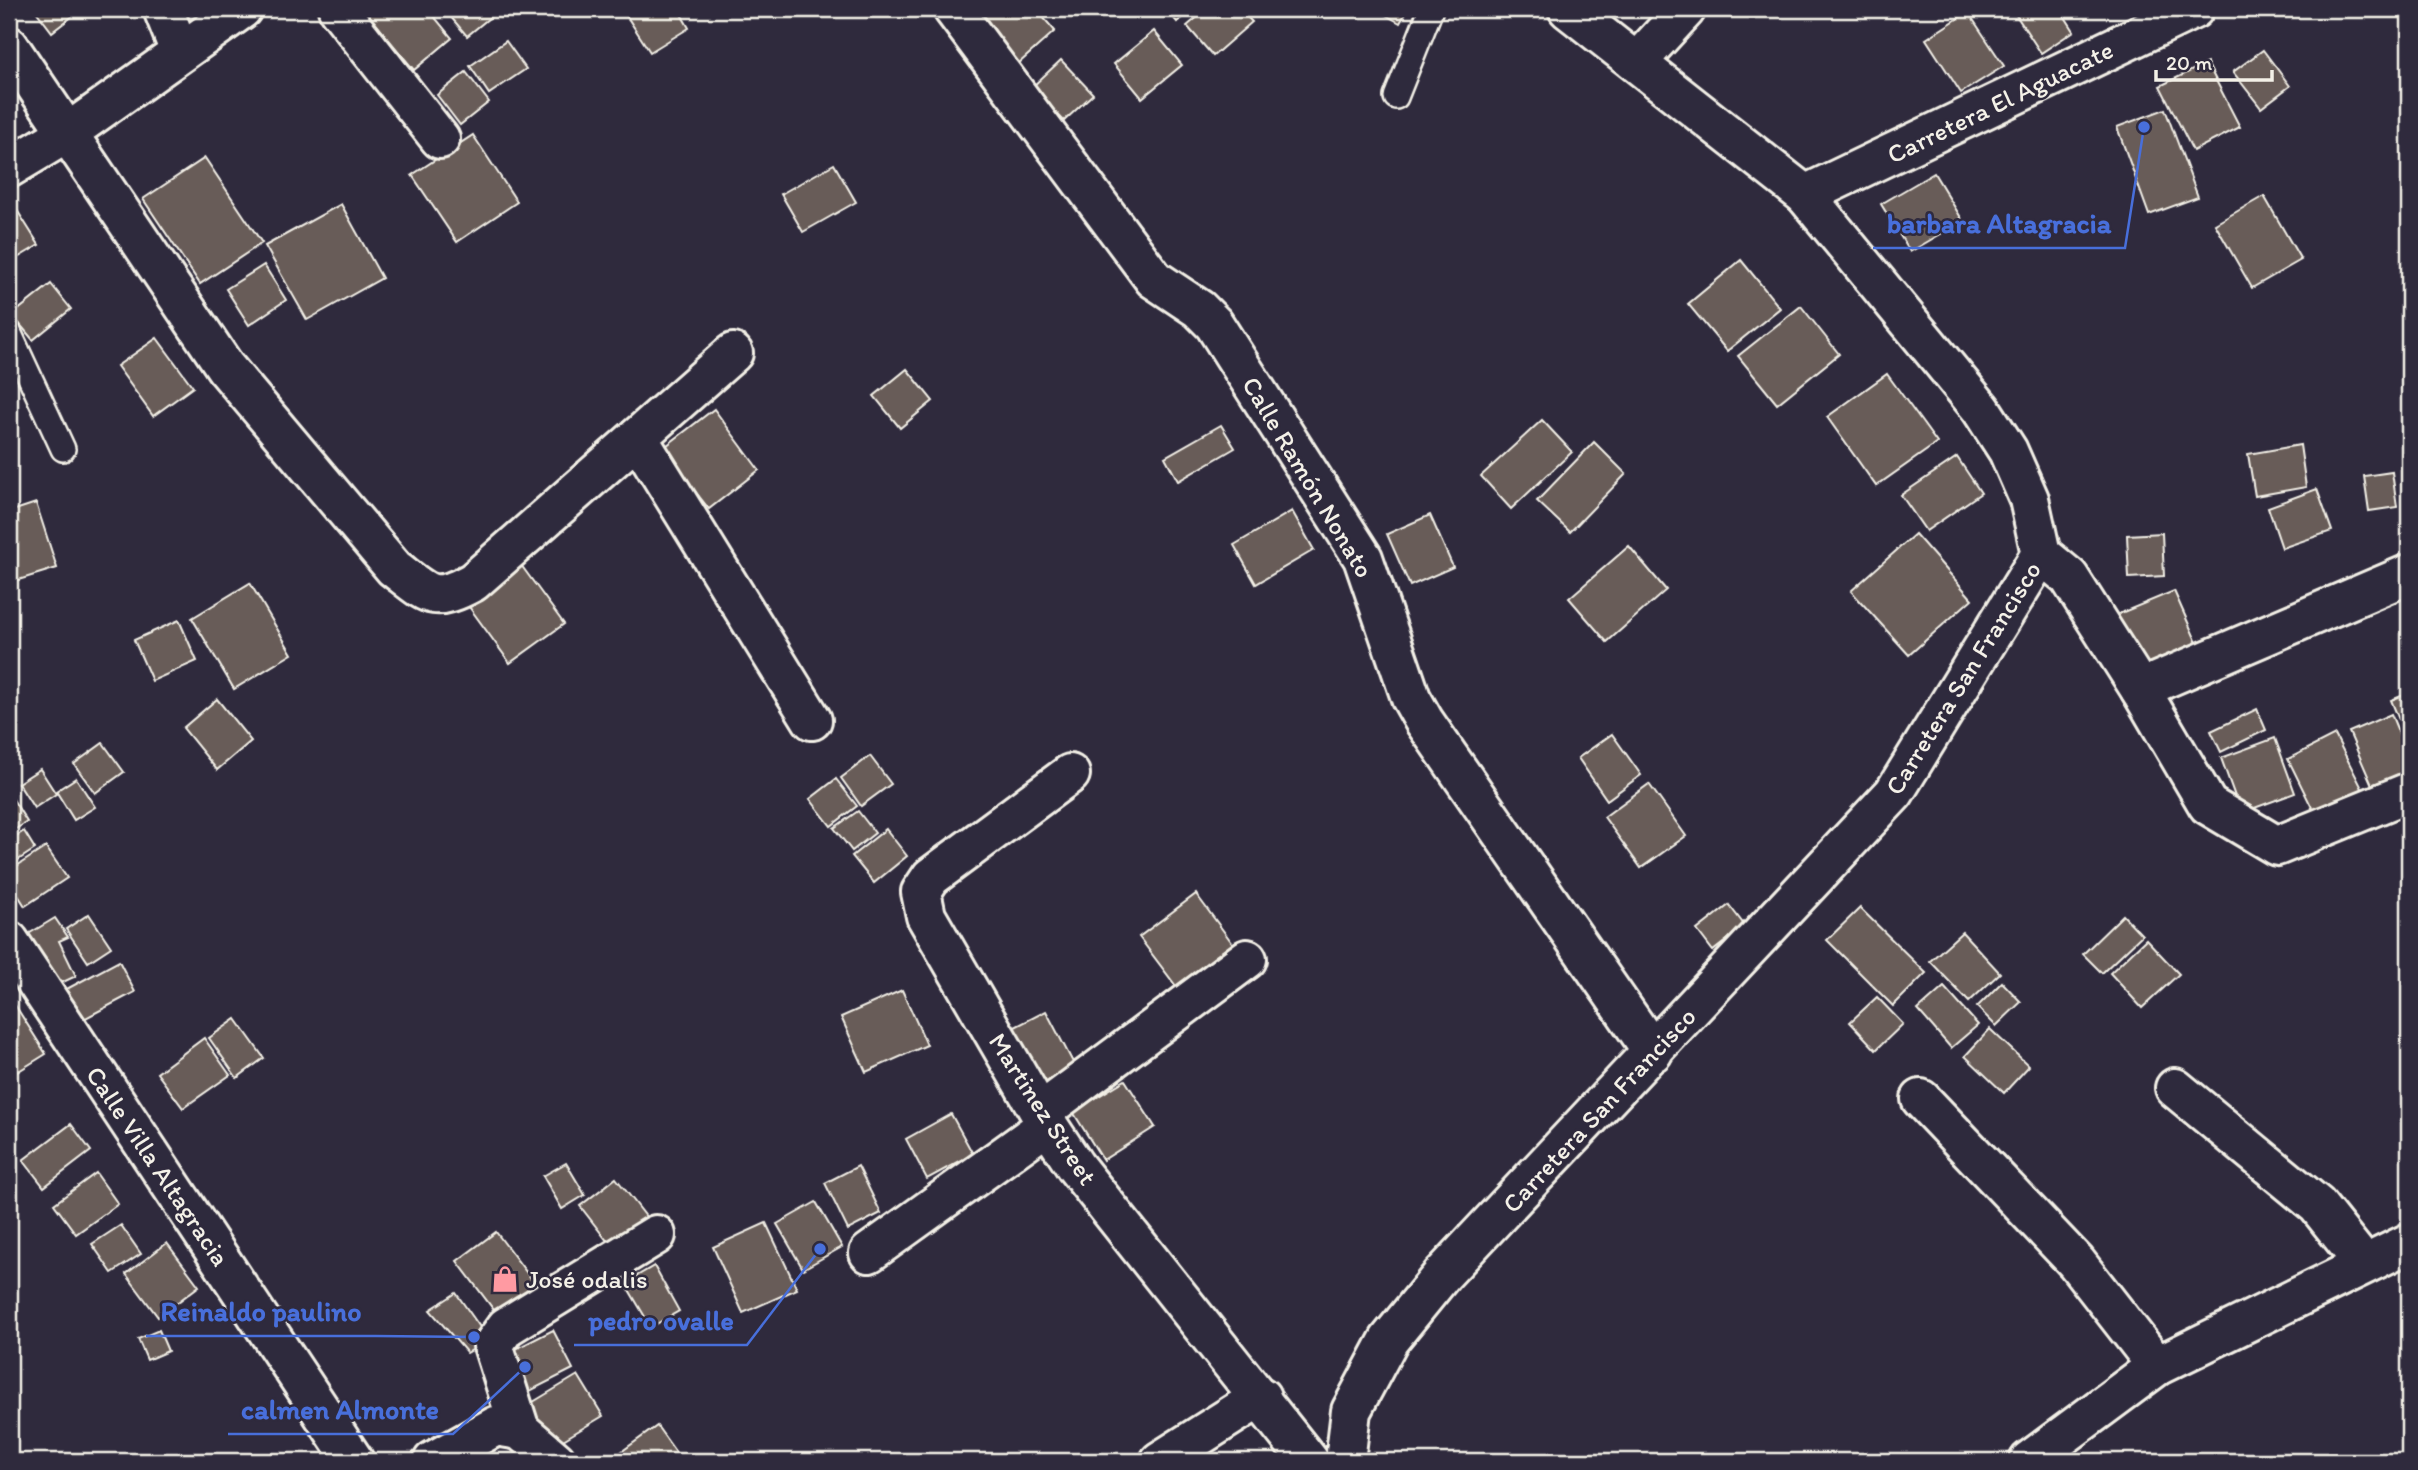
<svg xmlns="http://www.w3.org/2000/svg" width="2418" height="1470" font-family="Itim,sans-serif">
<style>
.building{fill:#685c58;stroke:#f4f1e8;stroke-width:2}
.lines{fill:none;stroke-linecap:round;stroke-linejoin:round}
.service-casing{stroke:#f4f1e8;stroke-width:28}
.minor-casing{stroke:#f4f1e8;stroke-width:44}
.tertiary-casing{stroke:#f4f1e8;stroke-width:44}
.service{stroke:#2f2a3d;stroke-width:23}
.minor{stroke:#2f2a3d;stroke-width:38}
.tertiary{stroke:#2f2a3d;stroke-width:38}
.labels{text-anchor:middle;stroke-width:5;stroke-linejoin:round;paint-order:stroke}
.street-label{font-size:26px;fill:#f4f1e8;stroke:#2f2a3d}
.poi-label{font-size:26px;fill:#f4f1e8;stroke:#2f2a3d;text-anchor:start}
.leader{fill:none;stroke:#486fdb;stroke-width:2.5}
.callout-dot{fill:#486fdb;stroke:#2f2a3d;stroke-width:2.5}
.callout-label{font-size:28px;text-anchor:middle;font-weight:bold;fill:#486fdb;stroke:#2f2a3d;stroke-width:5;stroke-linejoin:round;paint-order:stroke}
</style>
<rect width="100%" height="100%" fill="#2f2a3d"/>
<filter id="ink" filterUnits="userSpaceOnUse"><feTurbulence type="fractalNoise" baseFrequency=".0143" numOctaves="2"/><feDisplacementMap in="SourceGraphic" scale="14" xChannelSelector="R" yChannelSelector="G"/><feConvolveMatrix kernelMatrix="1 2 1 2 8 2 1 2 1" color-interpolation-filters="sRGB"/></filter>
<g filter="url(#ink)">
<!-- building -->
<g class="building">
<polygon points="39,9 82,9 52,32 36,11"/>
<polygon points="368,9 428,9 452,38 414,70 365,11"/>
<polygon points="444,9 500,9 467,36"/>
<polygon points="629,9 678,9 689,28 650,52 624,12"/>
<polygon points="978,9 1036,9 1055,31 1018,64 972,14"/>
<polygon points="1166,9 1192,9 1177,22"/>
<polygon points="1207,9 1240,9 1252,22 1213,56 1187,26"/>
<polygon points="1375,9 1408,9 1400,23"/>
<polygon points="2012,9 2060,9 2074,31 2041,53"/>
<polygon points="1968,12 2004,66 1961,93 1926,39"/>
<polygon points="1154,31 1182,65 1142,98 1114,64"/>
<polygon points="506,41 526,69 489,94 470,66"/>
<polygon points="2263,50 2290,86 2261,108 2233,72"/>
<polygon points="1061,60 1093,94 1064,121 1032,87"/>
<polygon points="2207,63 2240,127 2193,151 2160,86"/>
<polygon points="466,72 489,102 460,125 437,95"/>
<polygon points="2165,109 2198,197 2149,215 2117,127"/>
<polygon points="473,135 517,202 457,242 412,175"/>
<polygon points="205,158 262,243 200,284 143,199"/>
<polygon points="834,164 856,202 803,232 781,194"/>
<polygon points="1934,173 1963,221 1910,252 1881,204"/>
<polygon points="2264,196 2301,260 2252,288 2215,224"/>
<polygon points="341,204 382,278 307,320 265,246"/>
<polygon points="15,207 39,245 9,263 9,211"/>
<polygon points="1741,260 1780,308 1727,351 1688,304"/>
<polygon points="264,265 286,300 249,325 226,289"/>
<polygon points="51,284 71,309 33,340 12,315"/>
<polygon points="1801,306 1839,354 1777,404 1738,356"/>
<polygon points="157,338 193,387 153,416 117,366"/>
<polygon points="907,369 933,401 900,428 874,396"/>
<polygon points="1887,374 1937,443 1876,486 1827,417"/>
<polygon points="714,409 759,470 709,509 662,449"/>
<polygon points="1542,420 1572,452 1511,509 1481,476"/>
<polygon points="1221,425 1235,448 1178,481 1165,457"/>
<polygon points="1594,442 1626,474 1570,532 1537,501"/>
<polygon points="2300,445 2306,487 2255,496 2248,454"/>
<polygon points="1957,457 1981,493 1926,531 1901,495"/>
<polygon points="2392,472 2397,507 2369,511 2364,476"/>
<polygon points="2317,489 2332,531 2282,548 2268,507"/>
<polygon points="36,503 57,568 9,583 9,512"/>
<polygon points="1292,511 1314,550 1256,584 1234,545"/>
<polygon points="1430,515 1453,567 1410,586 1387,534"/>
<polygon points="2162,533 2164,576 2129,578 2127,535"/>
<polygon points="1915,534 1972,599 1909,655 1851,591"/>
<polygon points="1629,546 1666,590 1607,642 1569,598"/>
<polygon points="521,565 564,624 510,663 467,604"/>
<polygon points="250,583 292,654 234,689 192,618"/>
<polygon points="2174,591 2198,645 2140,670 2116,615"/>
<polygon points="179,620 197,661 152,681 134,640"/>
<polygon points="2409,693 2409,744 2391,700"/>
<polygon points="217,699 251,741 217,770 183,728"/>
<polygon points="2257,709 2266,730 2221,752 2211,731"/>
<polygon points="2391,714 2409,758 2409,785 2378,799 2349,732"/>
<polygon points="1612,734 1641,775 1607,800 1578,758"/>
<polygon points="2335,735 2367,798 2319,822 2288,759"/>
<polygon points="2275,738 2295,793 2241,813 2221,758"/>
<polygon points="103,743 124,772 95,793 74,764"/>
<polygon points="870,756 891,784 861,806 841,778"/>
<polygon points="40,769 56,794 34,808 18,783"/>
<polygon points="76,778 95,807 74,820 56,791"/>
<polygon points="836,779 857,806 831,826 810,799"/>
<polygon points="1649,784 1686,836 1641,868 1604,817"/>
<polygon points="9,793 27,822 9,833"/>
<polygon points="858,811 875,833 852,851 834,828"/>
<polygon points="886,829 907,856 874,883 852,856"/>
<polygon points="24,831 35,849 9,866 9,841"/>
<polygon points="46,847 67,878 25,906 9,881 9,871"/>
<polygon points="1196,894 1239,952 1182,994 1139,937"/>
<polygon points="1729,905 1745,926 1713,951 1697,930"/>
<polygon points="1860,908 1926,973 1893,1006 1827,940"/>
<polygon points="89,914 111,947 88,962 66,929"/>
<polygon points="2123,915 2142,935 2102,973 2083,954"/>
<polygon points="55,918 68,937 59,941 76,976 44,991 15,942"/>
<polygon points="1962,932 2000,973 1969,1002 1930,961"/>
<polygon points="2146,939 2179,974 2142,1008 2110,973"/>
<polygon points="119,961 135,992 80,1021 63,991"/>
<polygon points="2002,982 2021,1002 1996,1026 1977,1007"/>
<polygon points="1944,987 1978,1025 1951,1048 1918,1010"/>
<polygon points="902,990 927,1045 866,1072 841,1017"/>
<polygon points="1877,997 1903,1024 1876,1050 1850,1022"/>
<polygon points="15,1005 46,1054 9,1077 9,1009"/>
<polygon points="1046,1011 1077,1070 1040,1089 1009,1030"/>
<polygon points="236,1019 264,1058 237,1078 209,1038"/>
<polygon points="1990,1029 2029,1066 2004,1093 1965,1056"/>
<polygon points="204,1038 230,1075 183,1108 157,1073"/>
<polygon points="1125,1080 1155,1127 1103,1160 1073,1112"/>
<polygon points="951,1114 973,1154 927,1179 906,1139"/>
<polygon points="71,1124 91,1151 44,1187 23,1160"/>
<polygon points="566,1163 585,1195 562,1209 543,1176"/>
<polygon points="858,1166 881,1213 848,1230 825,1183"/>
<polygon points="96,1173 118,1204 76,1234 54,1204"/>
<polygon points="616,1178 651,1223 615,1251 580,1206"/>
<polygon points="816,1202 842,1247 803,1269 777,1224"/>
<polygon points="766,1223 797,1289 743,1313 713,1247"/>
<polygon points="121,1225 141,1254 112,1273 92,1244"/>
<polygon points="496,1232 545,1297 506,1326 457,1261"/>
<polygon points="167,1243 199,1286 158,1317 126,1274"/>
<polygon points="654,1266 679,1311 651,1327 625,1283"/>
<polygon points="456,1293 489,1340 467,1353 430,1310"/>
<polygon points="159,1330 168,1351 147,1360 138,1339"/>
<polygon points="553,1330 573,1369 524,1394 504,1355"/>
<polygon points="578,1375 603,1416 553,1446 528,1405"/>
<polygon points="657,1426 682,1461 628,1461 621,1452"/>
</g>
<g class="lines">
<defs>
<g id="service">
<polyline points="1396,97 1431,9"/>
<polyline points="9,332 63,449"/>
</g>
<g id="minor">
<polyline points="163,9 180,52"/>
<polyline points="338,9 440,139"/>
<polyline points="953,9 1154,279 1199,309 1214,324 1363,558 1411,698 1424,721 1653,1052"/>
<path d="M9,46L225,367L394,568C429,595 432,604 473,582L733,353"/>
<polyline points="1638,61 1686,9"/>
<polyline points="1805,195 2194,9"/>
<polyline points="638,438 812,720"/>
<polyline points="2041,554 2069,577 2140,689 2409,574"/>
<polyline points="2140,689 2208,805 2277,846 2409,792"/>
<polyline points="1070,774 931,877 921,892 926,916 1040,1113 1075,1166 1309,1461"/>
<polyline points="9,941 354,1461"/>
<polyline points="2175,1088 2317,1205 2364,1264"/>
<polyline points="1921,1099 2076,1262 2157,1366"/>
<polyline points="1040,1113 1247,959"/>
<polyline points="869,1253 1047,1125"/>
<polyline points="520,1430 493,1345 506,1327 656,1235"/>
<polyline points="433,1461 496,1426 520,1430 556,1461"/>
<polyline points="1160,1461 1261,1397"/>
<polyline points="1345,1461 1351,1411 1389,1340 1442,1275 1894,793 2041,554 2029,499 2008,451 1981,409 1805,195 1568,9"/>
<polyline points="2029,1461 2157,1366 2409,1243"/>
</g>
<polyline id="tertiary" points="9,168 69,132 242,9"/>
</defs>
<!-- service casing -->
<use href="#service" class="service-casing"/>
<!-- minor casing -->
<use href="#minor" class="minor-casing"/>
<!-- tertiary casing -->
<use href="#tertiary" class="tertiary-casing"/>
<!-- service -->
<use href="#service" class="service"/>
<!-- minor -->
<use href="#minor" class="minor"/>
<!-- tertiary -->
<use href="#tertiary" class="tertiary"/>
</g>
</g>
<!-- icons -->
<defs>
<symbol id="shop-bare" viewBox="-9 -9 18 18"><path d="M-5-2.5h2.3a2.7 3.5 0 0 1 5.4 0H5L5.5 6h-11ZM-1.5-2.5h3a1.5 2.3 0 0 0-3 0Z" fill="#ff9aa2" stroke="#2f2a3d" stroke-width="2.5" paint-order="stroke"/></symbol>
</defs>
<g fill-rule="evenodd">
<use href="#shop-bare" x="486" y="1260" width="38" height="38"/>
</g>
<g class="labels">
<!-- street labels -->
<g class="street-label">
<text transform="translate(2000 102) rotate(-26)" y="9">Carretera El Aguacate</text>
<text transform="translate(1308 477) rotate(59)" y="9">Calle Ramón Nonato</text>
<text transform="translate(1963 678) rotate(-58)" y="9">Carretera San Francisco</text>
<text transform="translate(1043 1109) rotate(57)" y="9">Martinez Street</text>
<text transform="translate(1599 1110) rotate(-47)" y="9">Carretera San Francisco</text>
<text transform="translate(158 1166) rotate(56)" y="9">Calle Villa Altagracia</text>
</g>
<!-- poi labels -->
<g class="poi-label">
<text x="526" y="1288">José odalis</text>
</g>
</g>
<!-- callouts -->
<path class="leader" d="M2144 127L2125 248H1873M474 1337L376 1336H146M820 1249L747 1345H574M525 1367L453 1434H228"/>
<g class="callout-dot">
<circle cx="2144" cy="127" r="7"/>
<circle cx="474" cy="1337" r="7"/>
<circle cx="820" cy="1249" r="7"/>
<circle cx="525" cy="1367" r="7"/>
</g>
<g class="callout-label">
<text x="1999" y="233">barbara Altagracia</text>
<text x="261" y="1321">Reinaldo paulino</text>
<text x="661" y="1330">pedro ovalle</text>
<text x="340" y="1419">calmen Almonte</text>
</g>
<!-- margin -->
<rect width="2418" height="1470" fill="none" stroke="#2f2a3d" stroke-width="35"/>
<rect x="18" y="18" width="2383" height="1435" fill="none" stroke="#f4f1e8" stroke-width="2.5" filter="url(#ink)"/>
<!-- scale -->
<path d="M2156 70v10h116v-10" fill="none" stroke="#f4f1e8" stroke-width="3.5"/>
<text x="2166" y="70" font-size="21" fill="#f4f1e8" stroke="#2f2a3d" stroke-width="5" paint-order="stroke">20 m</text>
</svg>
